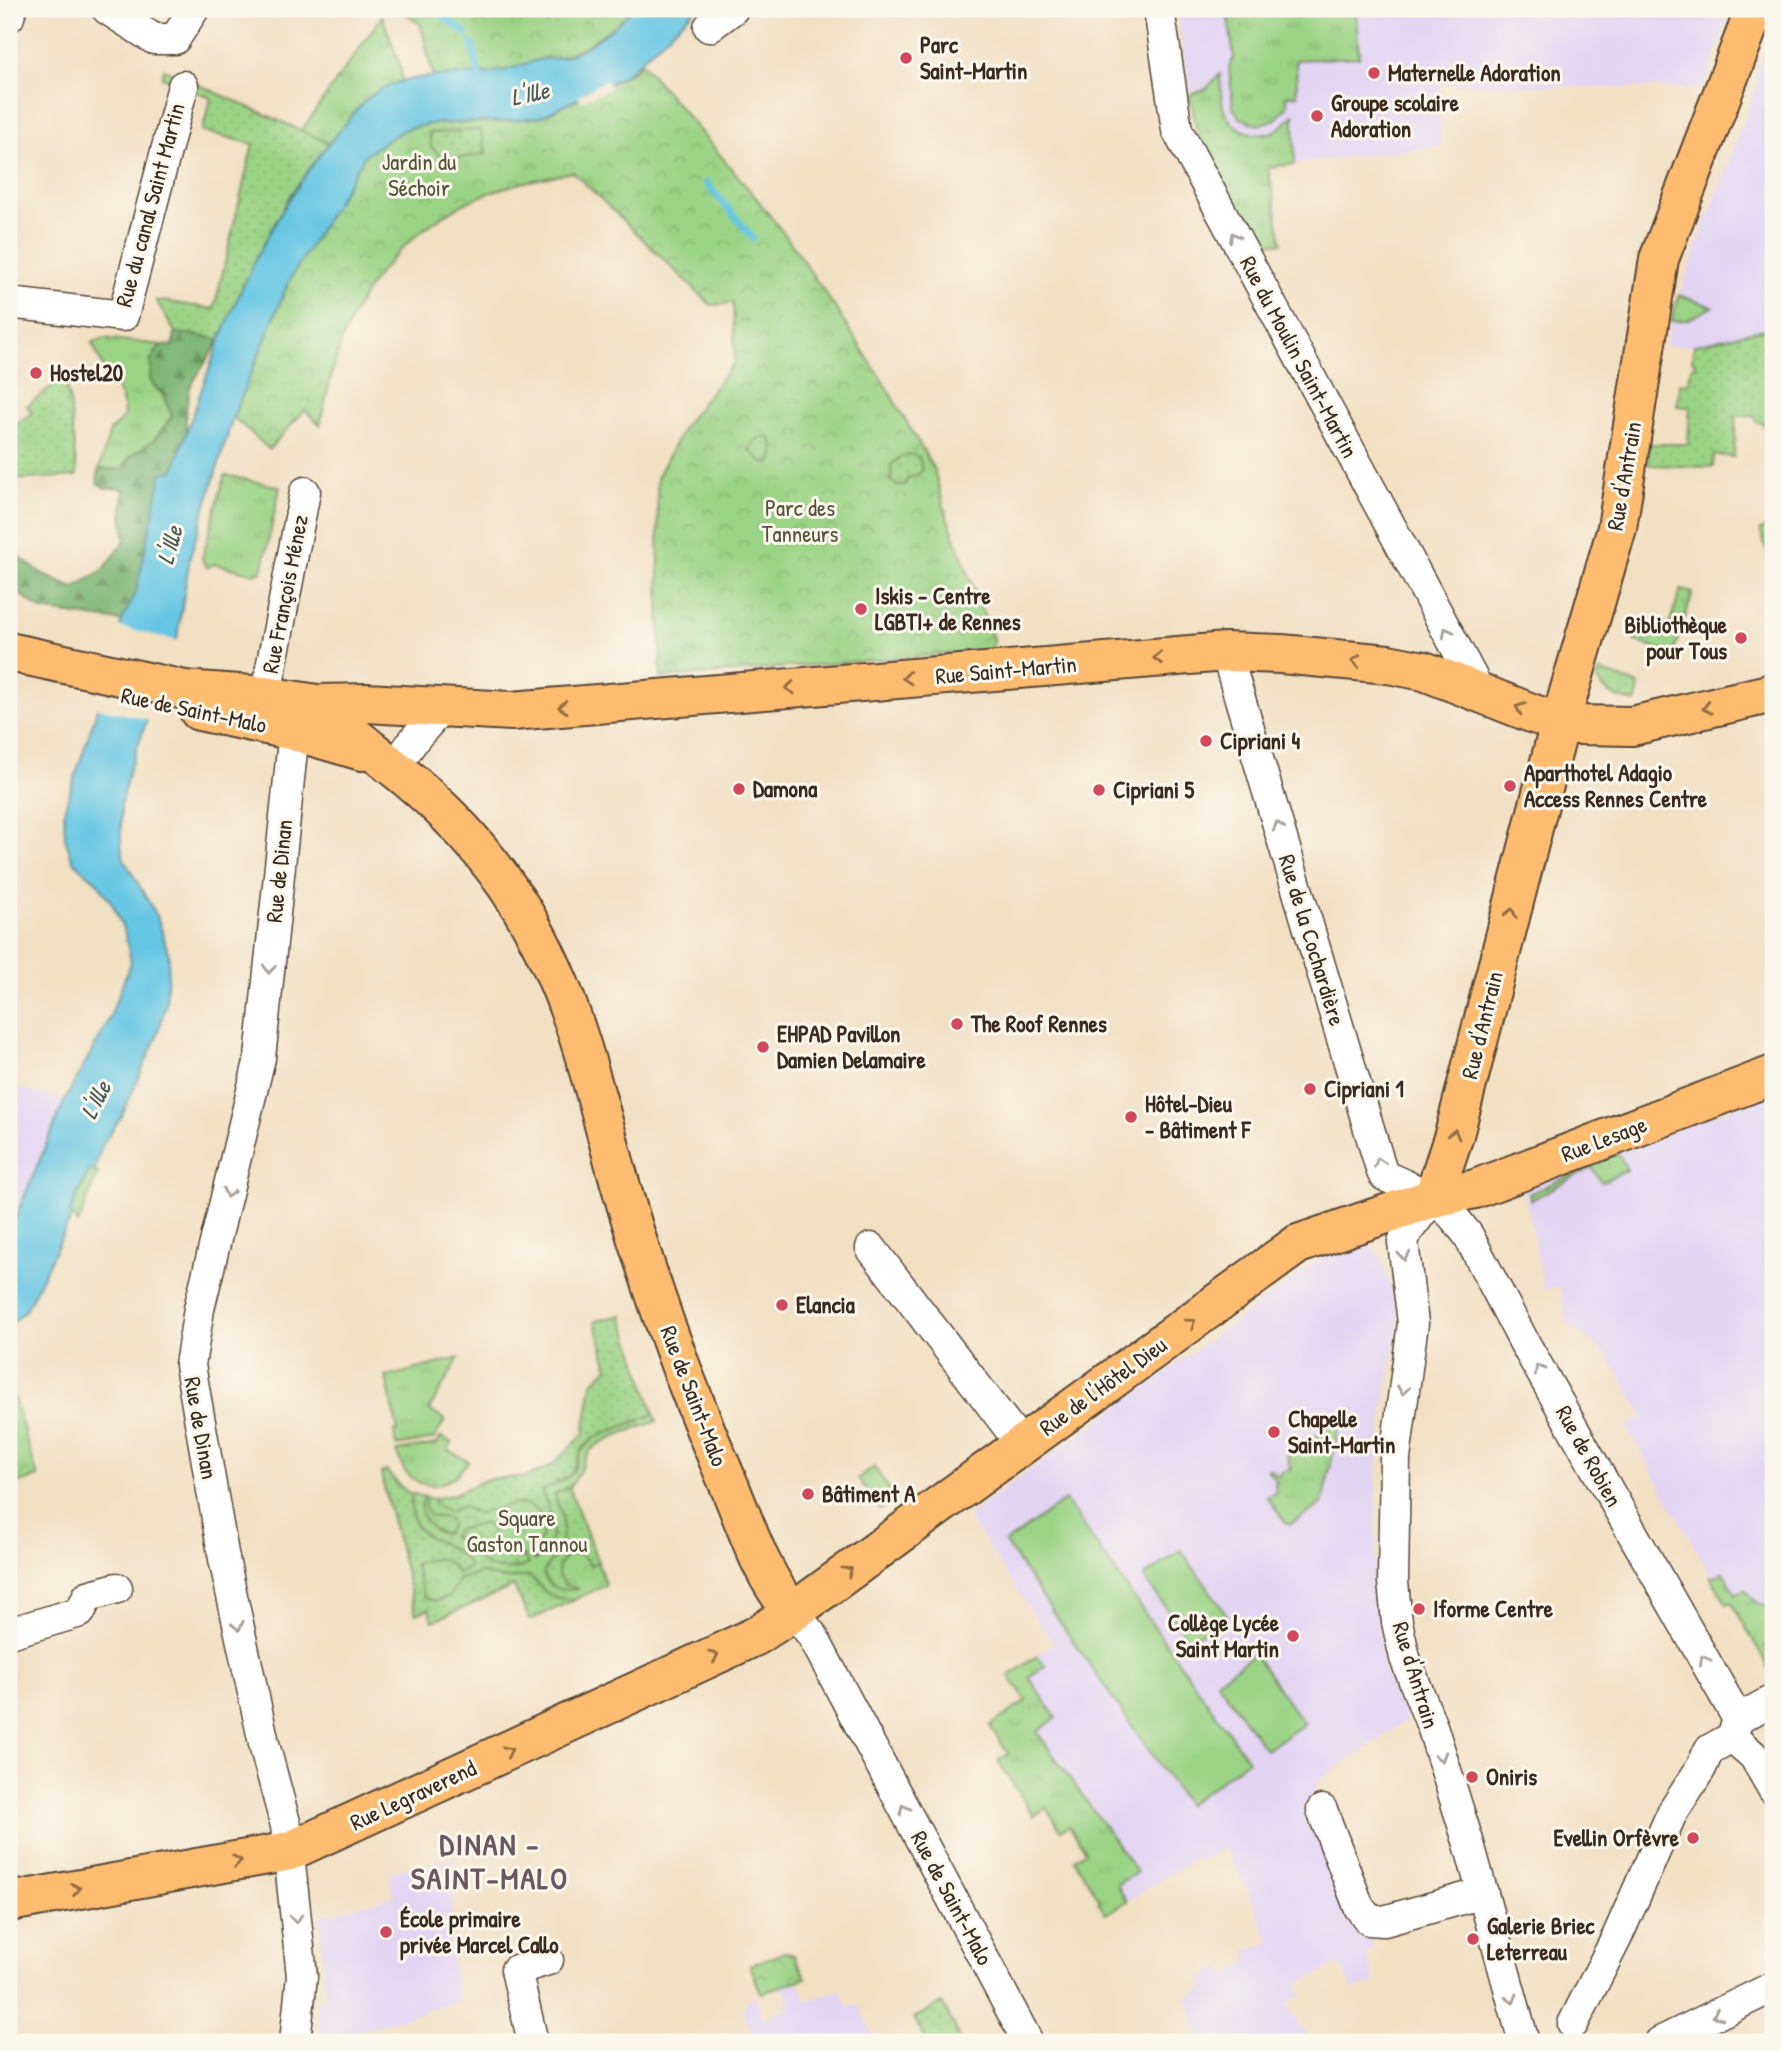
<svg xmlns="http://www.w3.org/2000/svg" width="1782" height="2051" font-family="'Patrick Hand',sans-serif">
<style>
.built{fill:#e2d4f3}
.grass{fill:url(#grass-tufts);stroke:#6b7e52;stroke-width:2}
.forest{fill:url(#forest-firs);stroke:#5c7048;stroke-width:2}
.park{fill:url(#park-crowns);stroke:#6b7e52;stroke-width:2}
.garden{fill:url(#garden-dots);stroke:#6b7e52;stroke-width:2}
.pitch{fill:#9bd386;stroke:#6b7e52;stroke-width:2}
.water{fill:#65c6e3;stroke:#507880;stroke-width:2}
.pier{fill:#f1e0c2}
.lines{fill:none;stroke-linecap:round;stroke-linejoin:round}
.stream{stroke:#65c6e3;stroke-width:7}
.minor-casing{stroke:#564537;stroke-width:33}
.major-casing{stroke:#564537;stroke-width:42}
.minor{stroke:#fff;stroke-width:30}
.major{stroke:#fdbc70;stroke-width:38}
.oneway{stroke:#a79f9a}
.oneway2{stroke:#926c43}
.poi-dot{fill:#d1495b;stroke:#fbf7ec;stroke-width:2.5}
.labels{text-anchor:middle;stroke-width:6;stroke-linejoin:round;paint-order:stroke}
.poi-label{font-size:23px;font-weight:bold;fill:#3b2a1e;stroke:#fbf7ec;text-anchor:start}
.park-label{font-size:23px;fill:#535438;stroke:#fbf7ec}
.street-label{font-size:23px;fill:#3b2a1e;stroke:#fbf7ec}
.water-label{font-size:24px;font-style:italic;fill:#485959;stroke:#fbf7ec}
.district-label{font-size:30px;font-weight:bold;letter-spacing:2px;fill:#6c5861;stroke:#fbf7ec}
</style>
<defs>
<pattern id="grass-tufts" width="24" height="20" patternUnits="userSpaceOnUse" patternTransform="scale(1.75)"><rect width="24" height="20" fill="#9bd386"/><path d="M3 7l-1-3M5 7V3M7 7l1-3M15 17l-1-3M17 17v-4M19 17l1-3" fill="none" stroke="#86b573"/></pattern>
<pattern id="forest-firs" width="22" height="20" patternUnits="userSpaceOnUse" patternTransform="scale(1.75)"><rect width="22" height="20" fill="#7cb573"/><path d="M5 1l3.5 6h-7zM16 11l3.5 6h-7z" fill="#67935e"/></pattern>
<pattern id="park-crowns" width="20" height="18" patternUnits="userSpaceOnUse" patternTransform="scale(1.75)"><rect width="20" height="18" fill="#9bd386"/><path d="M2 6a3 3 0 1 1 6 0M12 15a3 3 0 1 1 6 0" fill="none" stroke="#86b573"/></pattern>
<pattern id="garden-dots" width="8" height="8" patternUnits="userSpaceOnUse" patternTransform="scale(1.75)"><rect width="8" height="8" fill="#9bd386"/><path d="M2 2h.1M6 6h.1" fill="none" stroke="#86b573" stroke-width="1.8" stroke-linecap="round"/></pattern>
</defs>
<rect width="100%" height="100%" fill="#fbf7ec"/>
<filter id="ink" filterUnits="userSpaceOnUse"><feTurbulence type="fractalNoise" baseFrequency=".0143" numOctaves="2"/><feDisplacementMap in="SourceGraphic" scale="14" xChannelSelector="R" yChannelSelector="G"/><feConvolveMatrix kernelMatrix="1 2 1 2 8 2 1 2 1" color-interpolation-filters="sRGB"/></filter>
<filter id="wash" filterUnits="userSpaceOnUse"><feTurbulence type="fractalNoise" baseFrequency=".00686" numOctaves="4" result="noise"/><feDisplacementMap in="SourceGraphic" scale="28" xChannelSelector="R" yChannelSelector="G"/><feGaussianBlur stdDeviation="1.57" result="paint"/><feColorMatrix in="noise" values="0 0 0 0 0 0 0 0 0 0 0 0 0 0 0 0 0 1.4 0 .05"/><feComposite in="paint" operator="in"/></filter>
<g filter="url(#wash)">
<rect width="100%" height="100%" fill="#f1e0c2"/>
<!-- built -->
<g class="built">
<polygon points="1176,9 1732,9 1703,89 1440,84 1441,146 1268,167 1282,243 1243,229 1198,137"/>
<polygon points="1773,26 1773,327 1694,345 1665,346 1679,295 1757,85 1755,75"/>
<polygon points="9,1086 65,1100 9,1233"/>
<polygon points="1773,1092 1773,1668 1769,1668 1731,1602 1727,1604 1626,1426 1644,1417 1605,1352 1567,1323 1560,1287 1544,1290 1524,1188"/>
<polygon points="1354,1243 1369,1245 1382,1258 1400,1317 1383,1412 1376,1482 1376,1606 1380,1648 1388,1678 1407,1720 1315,1784 1320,1794 1309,1799 1364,1937 1369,1935 1374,1949 1366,1953 1375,1982 1352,1990 1343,1968 1341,1968 1339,1964 1296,1985 1302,1995 1287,2004 1312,2042 1199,2042 1194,2013 1186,2000 1205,1987 1200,1979 1220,1967 1226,1976 1249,1961 1245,1951 1269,1942 1250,1895 1224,1847 1199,1863 1196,1858 1106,1914 1098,1902 1100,1900 1074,1859 1086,1851 1069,1826 1061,1830 1046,1808 1034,1816 998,1761 1008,1754 990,1726 1026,1701 1009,1676 1053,1643 967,1516 1324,1256"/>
<polygon points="454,1858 450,1948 459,2002 426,2009 426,2012 348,2034 325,2036 321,2030 315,2002 325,2000 320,1916 393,1897 389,1872"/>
<polygon points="799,1982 806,2001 840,1990 848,2007 858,2005 877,2042 755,2042 743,2011 747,1999 755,1997 763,2017 790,2008 783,1986"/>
</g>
<!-- grass -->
<g class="grass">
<polygon points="1176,9 1366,9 1356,10 1359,57 1296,60 1297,95 1287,96 1287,107 1276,119 1258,125 1240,118 1233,108 1229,67 1234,57 1227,10"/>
<polygon points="382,16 400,65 402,81 371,95 329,143 301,131"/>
<path d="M1220,74C1221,88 1220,105 1228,118C1237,131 1257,138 1273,132C1281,129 1287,121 1294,115L1295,164L1268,167L1282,243H1249L1198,137L1190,95L1206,89Z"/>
<polygon points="1679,295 1713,307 1687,320 1671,321"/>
<path d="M104,338L161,345L151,360L150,381L163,395L173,416L154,440L131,456L122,469H99L110,431L124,417C122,388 120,397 107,375C101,365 98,353 92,343Z"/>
<polygon points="225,475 280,487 262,571 255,574 215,564 207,567 202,559"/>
<polygon points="1773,525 1773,568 1760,530"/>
<polygon points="1681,590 1693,593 1673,654 1634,641 1637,633 1644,635 1647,628 1657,631 1661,623 1669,625"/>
<path d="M1600,671L1639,685L1636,702C1620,699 1605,694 1597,679Z"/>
<polygon points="1616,1154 1619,1155 1627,1170 1601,1182 1592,1167 1531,1200 1529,1194"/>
<polygon points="89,1170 98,1172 78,1224 70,1212"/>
<polygon points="459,1358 429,1410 445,1420 434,1439 396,1446 394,1432 398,1431 386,1377"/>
<polygon points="1336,1423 1338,1425 1340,1423 1322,1504 1291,1524 1286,1523 1267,1497 1276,1493 1275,1483 1277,1482 1267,1470 1269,1469 1280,1477 1281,1473 1288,1469 1291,1470 1287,1456 1301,1446 1304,1449 1305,1445 1318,1434 1320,1437 1323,1435 1321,1432"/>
<path d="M441,1437L452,1443L448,1450L468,1461C446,1496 406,1493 397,1451L437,1444Z"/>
<polygon points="874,1467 896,1499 880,1510 858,1478"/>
<polygon points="1723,1572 1735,1594 1745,1589 1756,1602 1773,1609 1773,1642 1765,1647 1773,1666 1769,1668 1731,1602 1727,1604 1710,1576 1713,1578"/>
<polygon points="1037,1656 1045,1666 1029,1677 1056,1718 1037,1732 1137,1872 1117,1885 1127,1901 1106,1914 1098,1902 1100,1900 1074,1859 1086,1851 1069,1826 1061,1830 1046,1808 1034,1816 998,1761 1008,1754 990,1726 1026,1701 1009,1676"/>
</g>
<!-- forest -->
<path class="forest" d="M175,332L220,339L190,387L186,410V459L127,622L41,610L15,590L9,580V546C27,567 48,578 74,588L104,569L125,540L122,515L124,489L105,488L97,483L99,469H122L131,456L154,440L172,416L163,395L150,381L151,360L161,345L173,346Z"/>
<!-- park -->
<g class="park">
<polygon points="401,9 631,9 623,20 600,36 584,47 558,58 544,58 505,72 433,76 421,25"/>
<path d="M641,62L753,194L786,236L836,309L882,380L934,469L946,514L993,639L992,650L661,678L657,478L684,426L735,361L733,303L711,305L573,172C548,177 524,181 500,189C426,213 364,273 339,348C331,373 326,399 320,425L305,410L269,449L233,417L288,283L364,155L403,130L428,124L507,121L540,117L568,103L595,93L634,70Z"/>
<polygon points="9,1383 38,1477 9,1486"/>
<path d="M654,1414L657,1421C640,1428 596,1439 588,1454C580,1466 580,1477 569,1487L606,1585L530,1620L514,1586L433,1621L429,1609L416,1614L381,1473L386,1471L406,1492L433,1499L452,1495L488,1479L526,1477L551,1466L574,1471L578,1455L593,1438Z"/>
<polygon points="785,1952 794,1955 806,1978 761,1993 750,1965"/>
</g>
<!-- garden -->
<g class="garden">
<polygon points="164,69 329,143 289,197 243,287 220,339 175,332 156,300 214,309 253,144 202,131 211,98 162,77"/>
<polygon points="481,130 486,154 445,160 431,147 429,133"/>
<polygon points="1773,327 1773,424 1765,428 1762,422 1756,422 1754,416 1736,416 1734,457 1714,455 1713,467 1649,465 1648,444 1688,444 1690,407 1677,406 1680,383 1689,384 1691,367 1696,365 1696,363 1692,360 1694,345"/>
<polygon points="64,377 70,402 77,476 9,480 9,429 32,413 27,406"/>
<path d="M762,437H768C777,446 775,454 770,464L762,461L750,451L753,442Z"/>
<polygon points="909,454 919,457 922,470 918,475 908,478 905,485 898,486 891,481 891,465 901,457"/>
<path d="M622,1315L654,1414L593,1438L582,1449L571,1475L542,1491C552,1515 561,1544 535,1561L530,1553C549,1538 549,1506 521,1504C508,1503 492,1511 478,1514L462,1506L450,1512L435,1505L433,1499L452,1495L488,1479L526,1477L551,1466L584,1434L592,1383L608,1368L595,1321Z"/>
<path d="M386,1471L399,1486L412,1495C405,1548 450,1533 469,1566L466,1570L457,1573C448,1553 431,1559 414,1564L424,1596C432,1603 442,1600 450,1596L459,1579L480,1573L505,1579L530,1576L547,1593L558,1598L576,1599L530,1620L514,1586L433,1621L429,1609L416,1614L383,1483L381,1473Z"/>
<path d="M569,1487L598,1562L590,1565C580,1546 557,1554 558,1575L565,1585L579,1589C564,1592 548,1589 543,1573C546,1566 552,1562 556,1555C566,1534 564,1514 554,1494Z"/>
<path d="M423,1498H426L425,1507L430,1516L448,1518L451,1526L445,1534C428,1530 417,1515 423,1498Z"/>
<path d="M485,1523C501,1540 490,1558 524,1556L529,1564C514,1571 492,1572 479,1560C469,1553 464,1543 452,1537L456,1530Z"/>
<polygon points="942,2003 958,2033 956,2034 961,2042 927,2042 914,2018"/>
</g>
<!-- pitch -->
<g class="pitch">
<polygon points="1065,1500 1248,1760 1187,1805 1005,1543"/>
<polygon points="1181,1550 1227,1615 1189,1641 1144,1577"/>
<polygon points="1254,1654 1304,1724 1266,1750 1217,1681"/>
</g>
<!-- water -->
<path class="water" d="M631,9H696L624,76L540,117L507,121L428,124L403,130L365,155L288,283L233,417L190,557L177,638L129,770L121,803V845L124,859L157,916L169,955L166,1004L157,1036L121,1117L102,1145L94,1171L89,1170L70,1212L72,1216L26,1310L9,1326V1233L65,1100L108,1022L131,962L125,933L113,905L97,882L73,861L65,839L64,810L95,716L117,632L136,592L162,472H173C214,352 255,228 340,130C350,119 360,103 372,95C403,73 444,77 480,74C505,73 519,65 542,59C547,58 552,59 557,58C580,55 618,27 631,9Z"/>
<!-- pier -->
<g class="pier">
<polygon points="606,80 611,88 581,101 578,96"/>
<polygon points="116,626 179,641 150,720 94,707"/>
</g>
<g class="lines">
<!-- stream -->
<g class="stream">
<polyline points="435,9 466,34"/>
<polyline points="472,43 481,84"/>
<polyline points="706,183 753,238"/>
</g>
</g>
</g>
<g filter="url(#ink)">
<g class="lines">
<defs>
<g id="minor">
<polyline points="107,9 154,39 175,39 194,9"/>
<polyline points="1159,9 1177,130 1480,692"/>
<polyline points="9,17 11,9"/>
<polyline points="709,27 733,9"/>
<polyline points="9,303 123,316 183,86"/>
<polyline points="1226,652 1382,1172 1385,1176 1433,1198 1452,1215 1468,1235 1524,1342 1738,1719"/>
<polyline points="288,711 294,731 260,1058 199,1309 190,1365 224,1559 265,1748 286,1826 302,1976 295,2042"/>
<polyline points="262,715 305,492"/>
<polyline points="394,768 416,737 443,707"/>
<polyline points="1433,1198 1407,1232 1403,1242 1413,1323 1395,1458 1393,1582 1397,1622 1405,1658 1433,1729 1469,1844 1524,2042"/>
<polyline points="871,1248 1022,1445"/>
<polyline points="793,1612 812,1635 1028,2042"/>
<polyline points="9,1633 80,1612 88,1596 117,1588"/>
<polyline points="1773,1700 1738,1719 1732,1737 1754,1756 1773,1789"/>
<polyline points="1322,1810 1359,1907 1369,1920 1384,1921 1483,1893"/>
<polyline points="1573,2024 1617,1937 1672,1813 1701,1768 1709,1750 1732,1737"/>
<polyline points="533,2042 516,1970 548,1960"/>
<polyline points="1660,2042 1773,1987"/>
</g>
<g id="major">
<polyline points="9,652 185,690 266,696 317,704 366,703 512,711 1226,652 1281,654 1388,664 1424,671 1534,714 1560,723 1578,725 1632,726 1773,693"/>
<path d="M317,704C348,733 383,758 415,785C462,825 502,872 532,927C579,1011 597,1105 624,1197C653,1295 688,1392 729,1485C747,1528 762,1577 793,1612"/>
<polyline points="199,711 294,731 362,751"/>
<polyline points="1433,1198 1454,1135 1560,723 1617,528 1659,259 1755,9"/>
<polyline points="9,1902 290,1851 698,1663 756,1636 793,1612 1298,1244 1433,1198 1475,1189 1773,1075"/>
</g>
</defs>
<!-- minor casing -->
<use href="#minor" class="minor-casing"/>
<!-- major casing -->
<use href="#major" class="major-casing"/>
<!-- minor -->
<use href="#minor" class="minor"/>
<!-- major -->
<use href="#major" class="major"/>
</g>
<!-- one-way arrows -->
<defs><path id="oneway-chevron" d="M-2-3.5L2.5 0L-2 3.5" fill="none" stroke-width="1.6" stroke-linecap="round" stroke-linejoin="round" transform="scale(1.75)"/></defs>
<g class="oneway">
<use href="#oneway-chevron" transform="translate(1234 237) rotate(-118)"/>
<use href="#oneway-chevron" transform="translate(1447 632) rotate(-118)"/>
<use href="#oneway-chevron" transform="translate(1278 826) rotate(-107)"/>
<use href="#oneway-chevron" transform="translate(269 969) rotate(96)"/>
<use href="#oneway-chevron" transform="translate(1379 1162) rotate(-109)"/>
<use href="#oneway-chevron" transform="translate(228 1193) rotate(104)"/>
<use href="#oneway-chevron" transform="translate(1404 1256) rotate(86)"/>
<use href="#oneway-chevron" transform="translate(1539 1369) rotate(-119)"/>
<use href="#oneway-chevron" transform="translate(1403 1390) rotate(98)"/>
<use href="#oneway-chevron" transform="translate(238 1626) rotate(78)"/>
<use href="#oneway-chevron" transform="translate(1704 1660) rotate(-120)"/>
<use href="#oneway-chevron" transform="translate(1441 1757) rotate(73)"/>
<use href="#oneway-chevron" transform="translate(904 1809) rotate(-118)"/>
<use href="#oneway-chevron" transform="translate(296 1919) rotate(84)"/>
<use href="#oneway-chevron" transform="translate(1512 1999) rotate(75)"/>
<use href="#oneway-chevron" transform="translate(1717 2015) rotate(154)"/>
</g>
<g class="oneway2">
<use href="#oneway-chevron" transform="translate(1158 658) rotate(176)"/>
<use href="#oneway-chevron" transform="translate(1356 661) rotate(-174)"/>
<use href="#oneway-chevron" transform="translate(907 678) rotate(175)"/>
<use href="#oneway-chevron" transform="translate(790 688) rotate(175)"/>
<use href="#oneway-chevron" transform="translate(563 707) rotate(175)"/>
<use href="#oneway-chevron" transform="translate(1520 708) rotate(-158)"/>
<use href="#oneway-chevron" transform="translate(1707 708) rotate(167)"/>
<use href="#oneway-chevron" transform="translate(1511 913) rotate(-76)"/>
<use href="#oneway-chevron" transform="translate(1454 1134) rotate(-75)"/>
<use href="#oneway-chevron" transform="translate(1191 1323) rotate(-36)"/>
<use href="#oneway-chevron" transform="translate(848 1571) rotate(-36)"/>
<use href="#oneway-chevron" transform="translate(714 1656) rotate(-25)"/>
<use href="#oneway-chevron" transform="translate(508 1751) rotate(-25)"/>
<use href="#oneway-chevron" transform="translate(237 1861) rotate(-9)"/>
<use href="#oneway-chevron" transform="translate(76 1889) rotate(-10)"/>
</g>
</g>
<!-- markers -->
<g class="poi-dot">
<circle cx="906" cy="58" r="7"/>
<circle cx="1374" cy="73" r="7"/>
<circle cx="1317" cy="116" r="7"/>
<circle cx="36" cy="373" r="7"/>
<circle cx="861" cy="609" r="7"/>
<circle cx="1741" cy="638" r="7"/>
<circle cx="1206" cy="741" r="7"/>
<circle cx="1510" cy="786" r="7"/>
<circle cx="739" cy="789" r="7"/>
<circle cx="1099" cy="790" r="7"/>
<circle cx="957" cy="1024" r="7"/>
<circle cx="763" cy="1047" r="7"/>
<circle cx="1310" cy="1089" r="7"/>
<circle cx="1131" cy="1117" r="7"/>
<circle cx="782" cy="1305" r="7"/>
<circle cx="1274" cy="1432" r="7"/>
<circle cx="808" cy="1494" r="7"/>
<circle cx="1419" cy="1609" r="7"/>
<circle cx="1293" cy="1636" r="7"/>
<circle cx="1472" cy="1777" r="7"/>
<circle cx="1693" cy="1838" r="7"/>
<circle cx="386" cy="1932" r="7"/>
<circle cx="1473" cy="1939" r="7"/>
</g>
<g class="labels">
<!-- poi labels -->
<g class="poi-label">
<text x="920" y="53">Parc<tspan x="920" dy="26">Saint-Martin</tspan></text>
<text x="1388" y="81">Maternelle Adoration</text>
<text x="1331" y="111">Groupe scolaire<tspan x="1331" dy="26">Adoration</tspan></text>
<text x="50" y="381">Hostel20</text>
<text x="875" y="604">Iskis - Centre<tspan x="875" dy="26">LGBTI+ de Rennes</tspan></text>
<text x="1727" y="633" text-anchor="end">Bibliothèque<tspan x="1727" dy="26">pour Tous</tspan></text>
<text x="1220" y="749">Cipriani 4</text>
<text x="1524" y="781">Aparthotel Adagio<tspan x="1524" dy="26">Access Rennes Centre</tspan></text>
<text x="753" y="797">Damona</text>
<text x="1113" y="798">Cipriani 5</text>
<text x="971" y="1032">The Roof Rennes</text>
<text x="777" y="1042">EHPAD Pavillon<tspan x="777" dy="26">Damien Delamaire</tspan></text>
<text x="1324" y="1097">Cipriani 1</text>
<text x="1145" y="1112">Hôtel-Dieu<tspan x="1145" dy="26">- Bâtiment F</tspan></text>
<text x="796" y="1313">Elancia</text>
<text x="1288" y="1427">Chapelle<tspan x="1288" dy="26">Saint-Martin</tspan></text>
<text x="822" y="1502">Bâtiment A</text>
<text x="1433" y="1617">Iforme Centre</text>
<text x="1279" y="1631" text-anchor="end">Collège Lycée<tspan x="1279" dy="26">Saint Martin</tspan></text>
<text x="1486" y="1785">Oniris</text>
<text x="1679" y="1846" text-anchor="end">Evellin Orfèvre</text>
<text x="400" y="1927">École primaire<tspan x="400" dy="26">privée Marcel Callo</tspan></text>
<text x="1487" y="1934">Galerie Briec<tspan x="1487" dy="26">Leterreau</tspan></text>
</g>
<!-- park labels -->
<g class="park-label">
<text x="419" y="170">Jardin du<tspan x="419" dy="26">Séchoir</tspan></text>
<text x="800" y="516">Parc des<tspan x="800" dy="26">Tanneurs</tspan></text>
<text x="527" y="1526">Square<tspan x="527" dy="26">Gaston Tannou</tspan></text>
</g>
<!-- street labels -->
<g class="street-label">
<text transform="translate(150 205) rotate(-75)" y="8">Rue du canal Saint Martin</text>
<text transform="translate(1299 357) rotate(62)" y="8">Rue du Moulin Saint-Martin</text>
<text transform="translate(1624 476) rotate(-80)" y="8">Rue d'Antrain</text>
<text transform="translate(285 594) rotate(-79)" y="8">Rue François Ménez</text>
<text transform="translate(1006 670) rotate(-5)" y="8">Rue Saint-Martin</text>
<text transform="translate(194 710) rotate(12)" y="8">Rue de Saint-Malo</text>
<text transform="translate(279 871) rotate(-84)" y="8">Rue de Dinan</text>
<text transform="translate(1312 940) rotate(73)" y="8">Rue de la Cochardière</text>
<text transform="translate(1482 1025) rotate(-76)" y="8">Rue d'Antrain</text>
<text transform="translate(1604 1139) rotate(-21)" y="8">Rue Lesage</text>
<text transform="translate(1103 1386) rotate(-36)" y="8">Rue de l'Hôtel Dieu</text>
<text transform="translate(694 1396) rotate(69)" y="8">Rue de Saint-Malo</text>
<text transform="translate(201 1428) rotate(80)" y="8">Rue de Dinan</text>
<text transform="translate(1589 1456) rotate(61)" y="8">Rue de Robien</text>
<text transform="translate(1416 1675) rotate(73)" y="8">Rue d'Antrain</text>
<text transform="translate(413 1795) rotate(-25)" y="8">Rue Legraverend</text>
<text transform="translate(952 1898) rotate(62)" y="8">Rue de Saint-Malo</text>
</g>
<!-- water labels -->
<g class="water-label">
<text transform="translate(530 94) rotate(-12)" y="8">L'Ille</text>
<text transform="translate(170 545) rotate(-74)" y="8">L'Ille</text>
<text transform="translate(96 1100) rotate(-63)" y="8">L'Ille</text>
</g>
<!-- district labels -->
<g class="district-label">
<text x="490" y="1855">DINAN -<tspan x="490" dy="34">SAINT-MALO</tspan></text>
</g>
</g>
<!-- margin -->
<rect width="1782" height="2051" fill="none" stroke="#fbf7ec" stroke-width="35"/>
</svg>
